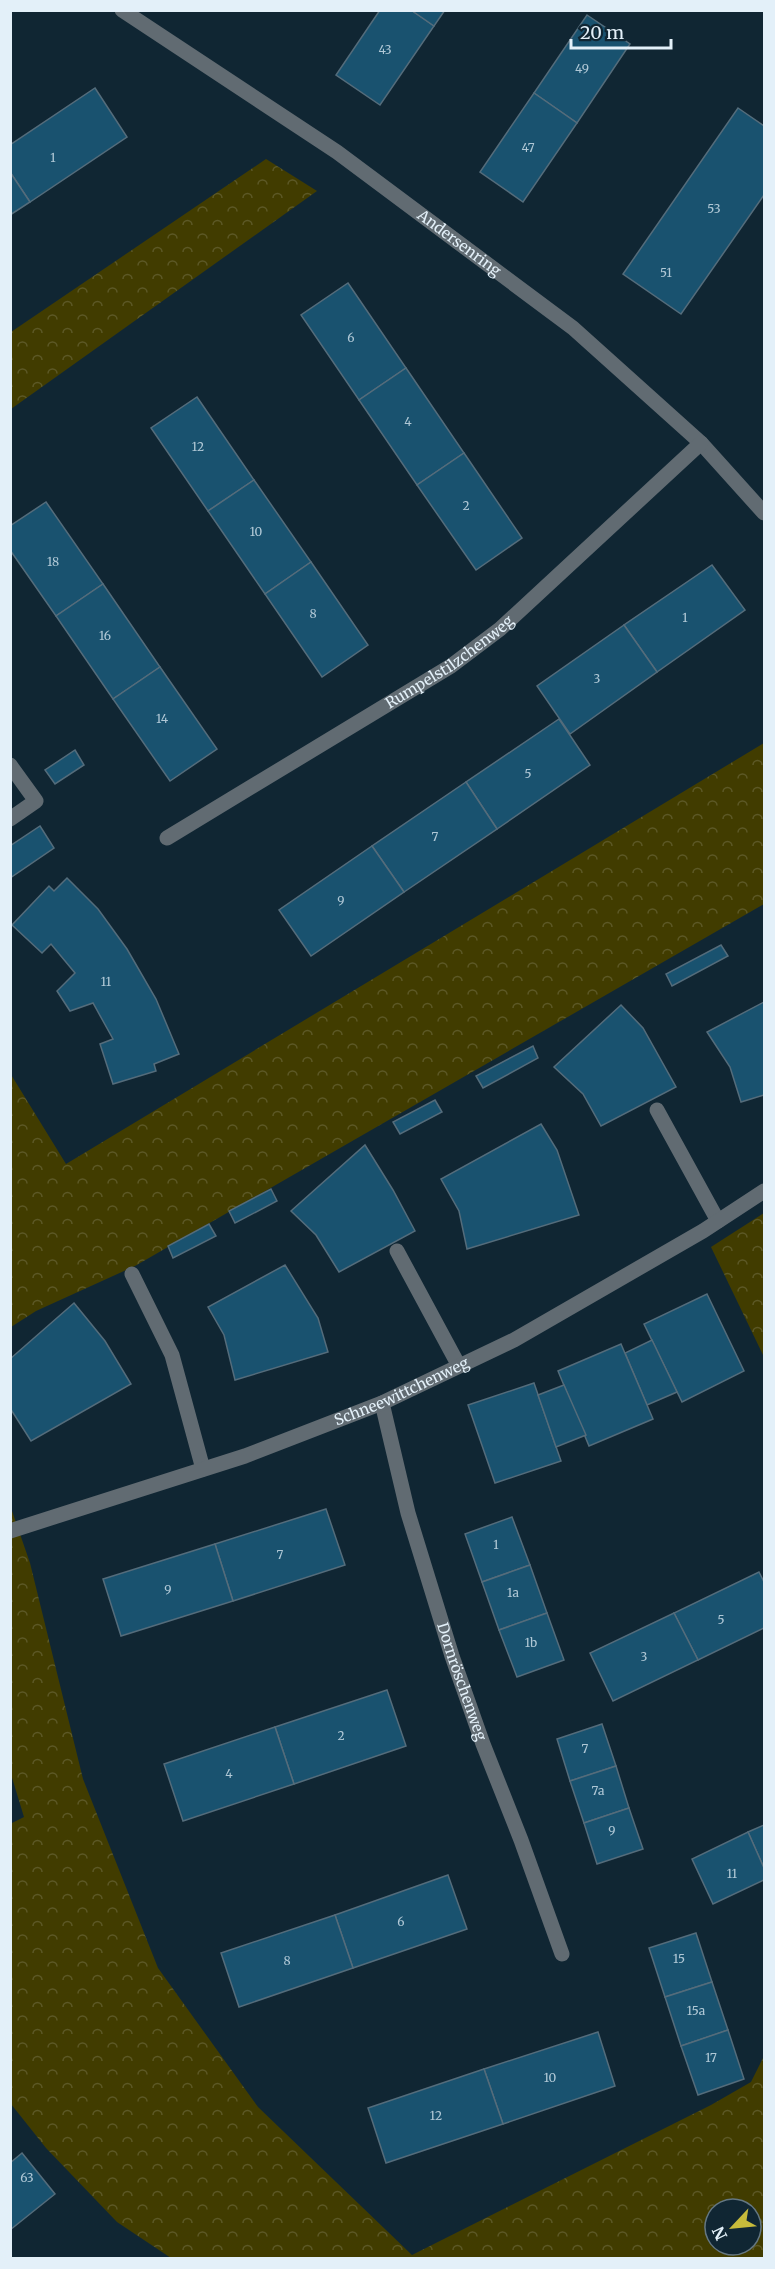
<svg xmlns="http://www.w3.org/2000/svg" width="775" height="2269" font-family="Merriweather,serif">
<style>
.forest{fill:url(#forest-crowns);fill-rule:evenodd}
.building{fill:#19526f;stroke:#546c7b;stroke-width:1.5}
.lines{fill:none;stroke-linecap:round;stroke-linejoin:round}
.minor{stroke:#616b72;stroke-width:15}
.labels{text-anchor:middle;stroke-width:6;stroke-linejoin:round;paint-order:stroke}
.number-label{font-size:12px;fill:#b0c8d6}
.street-label{font-size:15px;fill:#e3f0f9;stroke:#102633}
</style>
<defs>
<pattern id="forest-crowns" width="20" height="18" patternUnits="userSpaceOnUse" patternTransform="scale(1.5)"><rect width="20" height="18" fill="#413c00"/><path d="M2 6a3 3 0 1 1 6 0M12 15a3 3 0 1 1 6 0" fill="none" stroke="#5c5826"/></pattern>
</defs>
<rect width="100%" height="100%" fill="#102633"/>
<!-- forest -->
<g class="forest">
<polygon points="266,159 317,191 11,409 11,332"/>
<polygon points="764,743 764,904 135,1266 36,1311 11,1327 10,1073 66,1164"/>
<polygon points="764,1213 764,1357 711,1247"/>
<path d="M11,1508L30,1563L83,1779L158,1968L258,2107L412,2255L711,2105L751,2082L764,2056V2258H171L117,2222L46,2148L11,2104L10,1824L24,1817L10,1771ZM715,2209H751V2245H715Z"/>
</g>
<!-- building -->
<g class="building">
<polygon points="380,10 411,10 434,26 380,105 336,75"/>
<polygon points="411,10 445,10 434,26"/>
<polygon points="587,15 630,44 577,123 534,93"/>
<polygon points="95,88 127,137 30,202 10,172 10,145"/>
<polygon points="534,93 577,123 523,202 480,172"/>
<polygon points="738,108 764,126 764,195 681,314 623,274"/>
<polygon points="10,172 30,202 10,215"/>
<polygon points="348,283 406,368 359,400 301,315"/>
<polygon points="406,368 464,453 417,485 359,400"/>
<polygon points="197,397 254,480 208,511 151,428"/>
<polygon points="464,453 522,538 476,570 417,485"/>
<polygon points="254,480 311,562 265,594 208,511"/>
<polygon points="46,502 103,584 56,616 10,550 10,526"/>
<polygon points="311,562 368,645 322,677 265,594"/>
<polygon points="712,565 745,610 657,672 624,625"/>
<polygon points="103,584 160,667 113,699 56,616"/>
<polygon points="624,625 657,672 570,734 537,686"/>
<polygon points="160,667 217,749 170,781 113,699"/>
<polygon points="559,719 590,765 497,829 466,782"/>
<polygon points="75,750 84,765 55,784 45,770"/>
<polygon points="466,782 497,829 404,892 372,846"/>
<polygon points="40,826 54,848 10,878 10,846"/>
<polygon points="372,846 404,892 311,956 279,910"/>
<polygon points="67,878 98,909 127,949 156,999 179,1054 154,1064 156,1071 113,1084 100,1044 113,1039 93,1003 70,1011 57,991 75,973 51,944 42,953 12,925 49,886 54,891"/>
<polygon points="721,945 728,956 672,986 666,974"/>
<polygon points="764,1002 764,1095 741,1102 730,1067 707,1032"/>
<polygon points="621,1005 643,1028 676,1087 601,1126 583,1094 554,1067"/>
<polygon points="533,1046 538,1058 483,1088 476,1076"/>
<polygon points="435,1100 442,1112 400,1134 393,1122"/>
<polygon points="541,1124 557,1150 579,1215 467,1249 459,1211 441,1179"/>
<polygon points="365,1145 393,1190 415,1231 339,1272 316,1235 291,1211"/>
<polygon points="271,1189 277,1201 235,1223 229,1211"/>
<polygon points="209,1224 216,1236 173,1258 168,1246"/>
<polygon points="285,1265 318,1318 328,1352 235,1380 224,1335 208,1307"/>
<polygon points="707,1294 744,1371 682,1402 644,1324"/>
<polygon points="74,1303 105,1341 131,1384 31,1441 10,1408 10,1359"/>
<polygon points="652,1340 677,1392 647,1405 625,1353"/>
<polygon points="621,1344 653,1419 589,1446 558,1371"/>
<polygon points="534,1383 561,1461 495,1483 468,1405"/>
<polygon points="564,1385 586,1435 556,1447 538,1395"/>
<polygon points="326,1509 345,1565 233,1601 215,1544"/>
<polygon points="512,1517 530,1565 482,1582 465,1534"/>
<polygon points="215,1544 233,1601 121,1636 103,1579"/>
<polygon points="530,1565 547,1613 499,1630 482,1582"/>
<polygon points="759,1572 764,1582 764,1628 698,1660 674,1613"/>
<polygon points="547,1613 564,1660 517,1677 499,1630"/>
<polygon points="674,1613 698,1660 613,1701 590,1653"/>
<polygon points="387,1690 406,1746 294,1784 275,1727"/>
<polygon points="602,1724 616,1766 570,1781 557,1739"/>
<polygon points="275,1727 294,1784 183,1821 164,1764"/>
<polygon points="616,1766 629,1808 584,1823 570,1781"/>
<polygon points="629,1808 643,1849 597,1864 584,1823"/>
<polygon points="764,1825 764,1868 748,1832"/>
<polygon points="748,1832 764,1868 764,1880 713,1904 692,1859"/>
<polygon points="448,1875 467,1929 353,1968 335,1915"/>
<polygon points="335,1915 353,1968 239,2007 221,1953"/>
<polygon points="696,1933 712,1982 665,1997 649,1948"/>
<polygon points="712,1982 728,2030 681,2046 665,1997"/>
<polygon points="728,2030 744,2079 698,2095 681,2046"/>
<polygon points="598,2032 615,2086 503,2124 484,2069"/>
<polygon points="484,2069 503,2124 386,2163 368,2108"/>
<polygon points="22,2153 55,2194 10,2230 10,2163"/>
</g>
<g class="lines">
<!-- minor -->
<g class="minor">
<path id="s1" d="M122,10L337,152L573,328L701,443L764,513"/>
<polyline points="10,765 36,801 10,819"/>
<path id="s2" d="M167,838L451,666L500,629L701,443"/>
<polyline points="657,1110 718,1221"/>
<polyline points="397,1251 459,1366"/>
<polyline points="132,1274 172,1355 203,1469"/>
<path id="s3" d="M382,1403L408,1513L452,1656L483,1744L521,1840L562,1954"/>
<path id="s4" d="M10,1531L245,1456L382,1403L514,1340L703,1231L764,1191"/>
</g>
</g>
<g class="labels">
<!-- number labels -->
<g class="number-label">
<text x="385" y="54">43</text>
<text x="582" y="73">49</text>
<text x="528" y="152">47</text>
<text x="53" y="162">1</text>
<text x="714" y="213">53</text>
<text x="666" y="277">51</text>
<text x="351" y="342">6</text>
<text x="408" y="426">4</text>
<text x="198" y="451">12</text>
<text x="466" y="510">2</text>
<text x="256" y="536">10</text>
<text x="53" y="566">18</text>
<text x="313" y="618">8</text>
<text x="685" y="622">1</text>
<text x="105" y="640">16</text>
<text x="597" y="683">3</text>
<text x="162" y="723">14</text>
<text x="528" y="778">5</text>
<text x="435" y="841">7</text>
<text x="341" y="905">9</text>
<text x="106" y="986">11</text>
<text x="496" y="1549">1</text>
<text x="280" y="1559">7</text>
<text x="168" y="1594">9</text>
<text x="513" y="1597">1a</text>
<text x="721" y="1624">5</text>
<text x="531" y="1647">1b</text>
<text x="644" y="1661">3</text>
<text x="341" y="1740">2</text>
<text x="585" y="1753">7</text>
<text x="229" y="1778">4</text>
<text x="598" y="1795">7a</text>
<text x="612" y="1835">9</text>
<text x="732" y="1878">11</text>
<text x="401" y="1926">6</text>
<text x="679" y="1963">15</text>
<text x="287" y="1965">8</text>
<text x="696" y="2015">15a</text>
<text x="711" y="2062">17</text>
<text x="550" y="2082">10</text>
<text x="436" y="2120">12</text>
<text x="27" y="2182">63</text>
</g>
<!-- street labels -->
<g class="street-label">
<text dy="5" stroke="none"><textPath href="#s1" startOffset="410">Andersenring</textPath></text>
<text dy="5" stroke="none"><textPath href="#s2" startOffset="333">Rumpelstilzchenweg</textPath></text>
<text dy="5" stroke="none"><textPath href="#s4" startOffset="416">Schneewittchenweg</textPath></text>
<text dy="5" stroke="none"><textPath href="#s3" startOffset="290">Dornröschenweg</textPath></text>
</g>
</g>
<!-- border -->
<rect width="775" height="2269" fill="none" stroke="#e3f0f9" stroke-width="24"/>
<!-- north arrow -->
<g transform="translate(733 2227) rotate(244)"><circle r="28" fill="#102633" stroke="#647782" stroke-width="1.5"/>
<path d="M0-4.5L10 22L0 15L-10 22Z" fill="#c7bb3b"/>
<text y="-9" font-size="16" font-weight="bold" text-anchor="middle" fill="#e3f0f9">N</text>
</g>
<!-- scale -->
<path d="M571 39v9h100v-9" fill="none" stroke="#e3f0f9" stroke-width="3"/>
<text x="580" y="39" font-size="18" fill="#e3f0f9" stroke="#102633" stroke-width="4.5" paint-order="stroke">20 m</text>
</svg>
